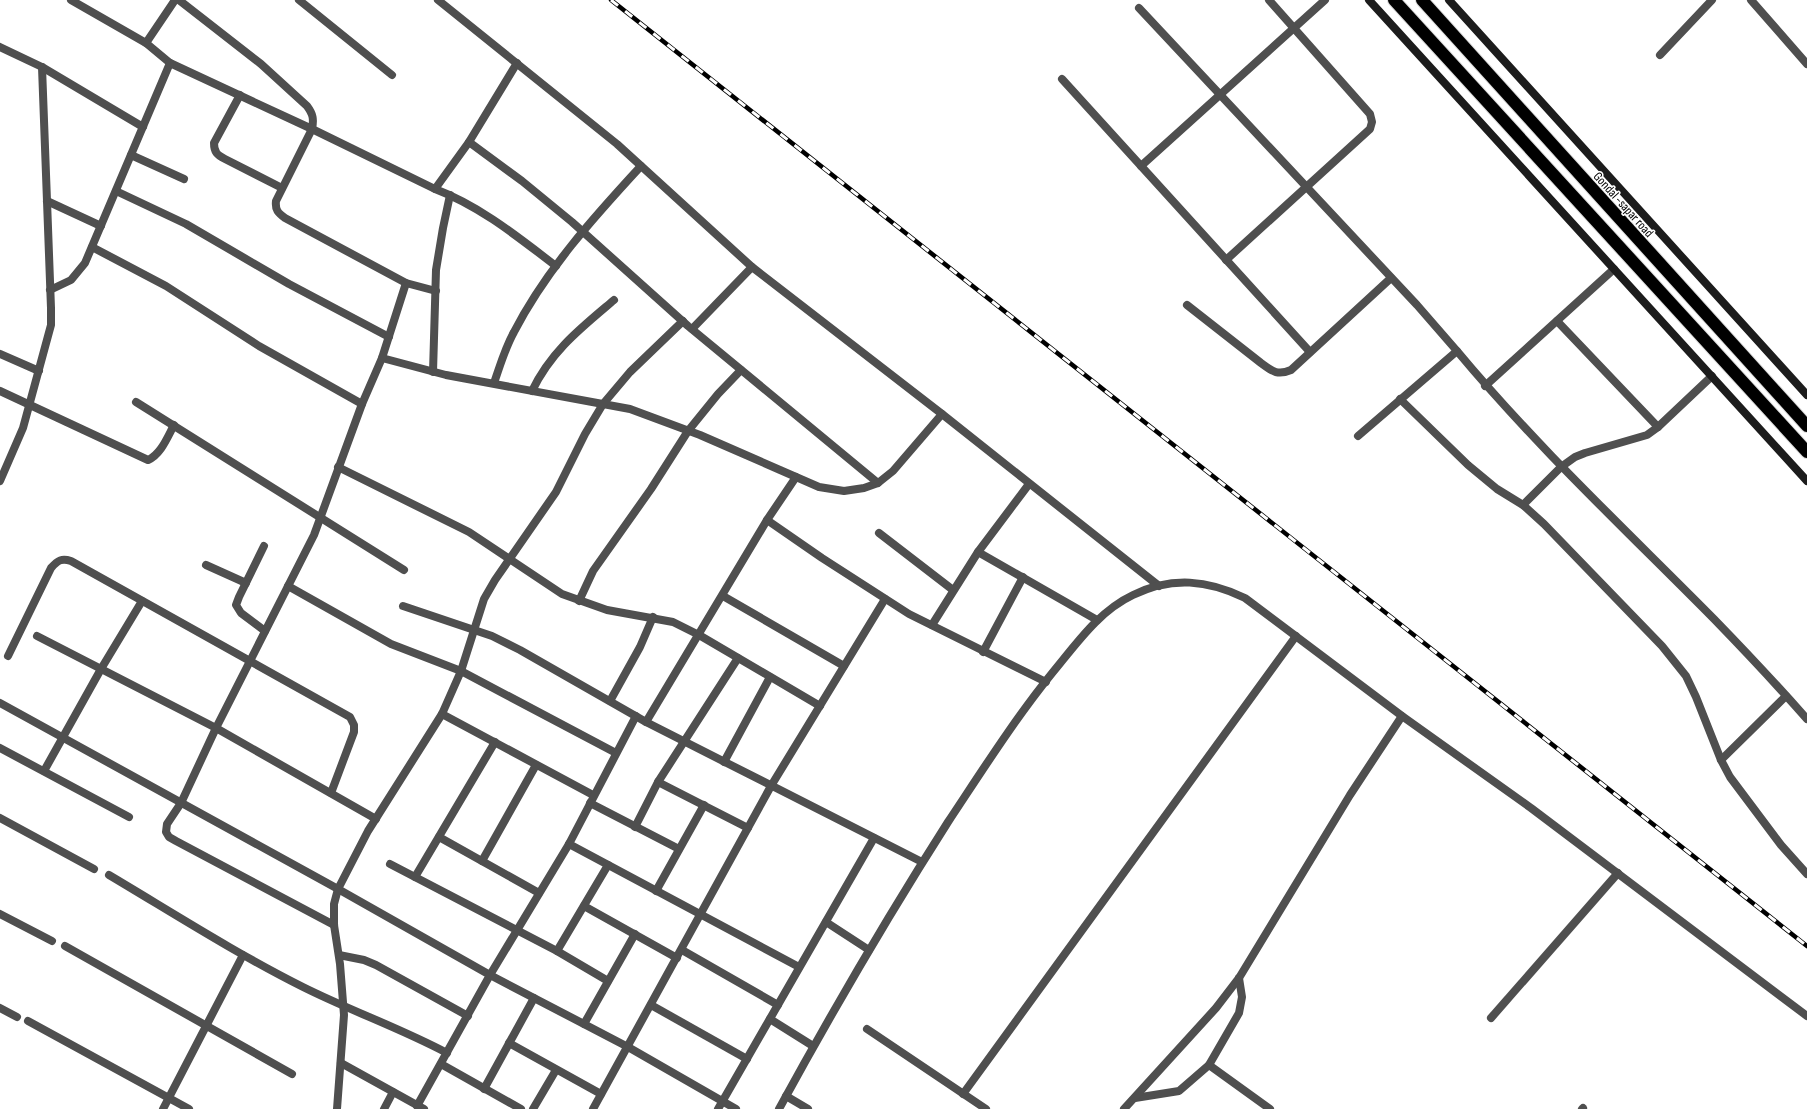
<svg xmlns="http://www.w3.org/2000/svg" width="1807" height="1109" font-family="'Sofia Sans Condensed',sans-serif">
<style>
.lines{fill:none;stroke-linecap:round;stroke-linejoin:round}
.highway-casing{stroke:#dbdbdb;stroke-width:14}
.lane{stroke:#4f4f4f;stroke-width:8}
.street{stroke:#4f4f4f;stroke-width:8}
.secondary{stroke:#1c1c1c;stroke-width:8}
.highway{stroke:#000;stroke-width:12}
.rail-casing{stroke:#000;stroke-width:4.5}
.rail{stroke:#fff;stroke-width:3;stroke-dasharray:9;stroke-linecap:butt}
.labels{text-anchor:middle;stroke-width:3;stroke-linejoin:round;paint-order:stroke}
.street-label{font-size:13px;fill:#000;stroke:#fff}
</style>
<rect width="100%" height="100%" fill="#fff"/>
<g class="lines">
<defs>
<g id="highway">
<polyline points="1394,0 1807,452"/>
<polyline points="1422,0 1807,426"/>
</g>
</defs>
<!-- highway casing -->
<use href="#highway" class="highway-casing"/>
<!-- lane -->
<g class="lane">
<polyline points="1139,8 1417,305 1457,351"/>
<polyline points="1062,79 1310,352"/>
<polyline points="1141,166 1325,0"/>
<polyline points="1226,260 1370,129 1372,122 1370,114 1269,0"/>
<path d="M1187,305L1261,363C1272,371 1277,376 1291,370L1391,278"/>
</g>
<!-- street -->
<g class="street">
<polyline points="71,0 146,43 170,63 312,129 435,189 469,142 517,63"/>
<path d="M179,0L261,64L307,106C313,114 314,119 312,129L276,201C275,210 278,213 285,218L406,283L436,291"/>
<polyline points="299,0 392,75"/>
<polyline points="438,0 617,144 752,267 942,414 1159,586"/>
<polyline points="1751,0 1807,64"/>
<polyline points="146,43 175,0"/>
<polyline points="0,47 42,67 143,127"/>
<polyline points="1660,55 1712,0"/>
<path d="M240,95L214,143C214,152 217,155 225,159L282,188"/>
<polyline points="469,142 522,181 572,222 688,326 878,483"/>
<polyline points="131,155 184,179"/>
<path d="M435,189C480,206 518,237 556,266"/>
<polyline points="116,191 186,224 289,284 389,337"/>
<polyline points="47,201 101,226"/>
<polyline points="92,247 166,286 259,346 362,404"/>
<polyline points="50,290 71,280 85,263 170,63"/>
<polyline points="1557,321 1658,427"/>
<polyline points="692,329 752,267"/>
<polyline points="0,354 39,371"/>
<polyline points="382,358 446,375 630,409 700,435 819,487 844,491 864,488 878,483 893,471 942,414"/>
<polyline points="433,372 436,270 443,228 450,195"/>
<path d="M494,383C500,366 505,348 514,332C546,270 594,217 641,166"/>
<polyline points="1485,386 1614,269"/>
<path d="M0,391L148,460C161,454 167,438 174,425"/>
<path d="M532,391C551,351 581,328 614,300"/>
<polyline points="1400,399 1468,465 1497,489 1523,505 1544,524 1662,646 1686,676 1696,697 1721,760 1730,777 1781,845 1807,874"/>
<polyline points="136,402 404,570"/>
<path d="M1358,436L1457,351C1537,447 1627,531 1714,619C1746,652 1777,685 1807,719"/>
<polyline points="338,467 469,532 562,594 607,610 673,622 699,635 820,706"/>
<polyline points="0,481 23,428 51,325 51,308 42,67"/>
<polyline points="1523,505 1561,467 1575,457 1585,453 1647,435 1658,427 1712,376"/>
<polyline points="767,520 822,558 909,614 1046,682"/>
<polyline points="879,533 953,590"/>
<polyline points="264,546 239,597 236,605 241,613 265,631"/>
<polyline points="978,552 1097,620"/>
<polyline points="206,565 246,583"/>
<polyline points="288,586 391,644 461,671 616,753"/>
<polyline points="723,596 844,666"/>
<polyline points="579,601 593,571 651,489 688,431 718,394 741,370"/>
<polyline points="403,606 492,636 520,650 646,722 922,862"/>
<polyline points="932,625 978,552 1029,484"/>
<polyline points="37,636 216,728 376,819"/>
<polyline points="983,652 1023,577"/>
<path d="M8,656L51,568C58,560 62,558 71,561L350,717L354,725V732L331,793"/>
<polyline points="610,701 640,647 653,617"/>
<polyline points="0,703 338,889 490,975 417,1106"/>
<polyline points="442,714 593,795"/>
<polyline points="636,716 569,844 490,975 628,1047 736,1109"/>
<polyline points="646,722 767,520 796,477"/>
<polyline points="0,748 129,817"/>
<polyline points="1721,760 1786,696"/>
<polyline points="724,762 770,677"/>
<polyline points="44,771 101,669 142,601"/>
<polyline points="658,782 748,828"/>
<polyline points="590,803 679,849"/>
<polyline points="0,818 94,869"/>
<polyline points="635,827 658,782 738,658"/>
<polyline points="439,837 539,893"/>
<polyline points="569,844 799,967"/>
<polyline points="482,861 536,765"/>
<polyline points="390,864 557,951 608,981"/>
<path d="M109,875C173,913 237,954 303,987C351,1011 400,1028 447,1053"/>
<polyline points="415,877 495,742"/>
<polyline points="656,891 704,805"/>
<polyline points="584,906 677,958"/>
<polyline points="0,914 52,941"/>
<polyline points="826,922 869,950"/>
<polyline points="334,925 176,841 169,837 166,832 167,824 181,803 216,728 314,535 362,404 382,358 406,283"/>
<polyline points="65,946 292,1074"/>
<polyline points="682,950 778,1005"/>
<polyline points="557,951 608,865"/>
<polyline points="339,955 364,960 376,965 468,1016"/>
<polyline points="651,1005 747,1059"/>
<polyline points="0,1008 17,1017"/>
<polyline points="1491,1018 1618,873"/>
<polyline points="770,1019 813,1046"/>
<polyline points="28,1021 189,1109"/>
<polyline points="584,1024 635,934"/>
<polyline points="867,1029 986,1109"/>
<polyline points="509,1043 601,1094"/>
<polyline points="341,1063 424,1109"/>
<polyline points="441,1064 521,1109"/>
<polyline points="1209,1065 1270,1109"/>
<polyline points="484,1089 534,998"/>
<polyline points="963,1094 1296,636"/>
<polyline points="786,1096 808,1109"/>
<polyline points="1135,1098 1179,1091 1209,1065 1239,1013 1242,997 1239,978"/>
<polyline points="163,1109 243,955"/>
<polyline points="337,1109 344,1015 340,964 334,925 334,904 338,889 368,831 442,714 461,671 484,599 495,580 556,492 585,434 603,404 630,372 683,321"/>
<polyline points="384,1109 393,1092"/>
<polyline points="533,1109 556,1070"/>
<polyline points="593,1109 771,786 885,599"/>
<polyline points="718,1109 874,838"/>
<path d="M779,1109C832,1012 888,916 948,822C982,771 1014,720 1053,672C1077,643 1099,611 1133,595C1172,576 1208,580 1245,598L1402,716L1531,808L1807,1016"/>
<polyline points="1124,1109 1216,1008 1239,978 1350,795 1402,716"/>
<polyline points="1582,1109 1583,1108"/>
</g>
<!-- secondary -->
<g class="secondary">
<polyline points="1369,0 1807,481"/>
<polyline points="1449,0 1807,395"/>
</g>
<!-- highway -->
<use href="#highway" class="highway"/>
<defs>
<polyline id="rail" points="611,0 1807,946"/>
</defs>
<!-- rail casing -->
<use href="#rail" class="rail-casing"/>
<!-- rail -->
<use href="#rail" class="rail"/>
</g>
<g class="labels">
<!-- street labels -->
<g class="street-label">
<text transform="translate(1624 204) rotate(48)" y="5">Gondal -sapar road</text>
</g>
</g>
</svg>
